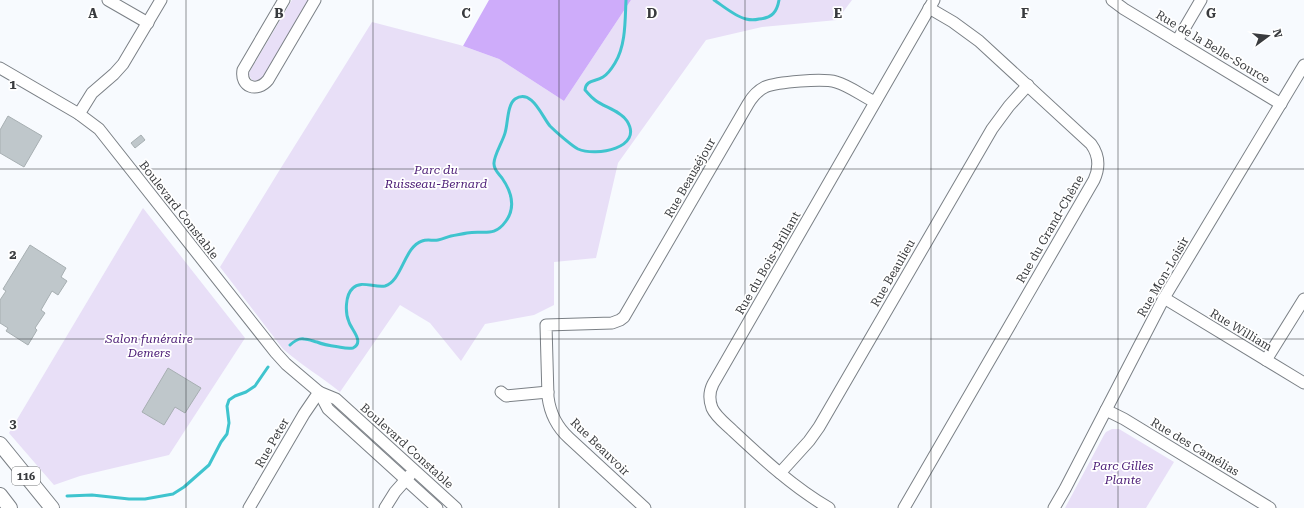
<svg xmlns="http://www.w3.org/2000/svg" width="1304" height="508" font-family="'Roboto Serif',serif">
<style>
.green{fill:#e8dff7}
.forest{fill:#ceacfa}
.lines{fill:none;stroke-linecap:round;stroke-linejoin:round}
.stream{stroke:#3fc4ce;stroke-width:3}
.building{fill:#bfc7cb;stroke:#a7afb2}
.minor-casing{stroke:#7b8086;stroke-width:13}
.major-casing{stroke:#7b8086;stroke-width:16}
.minor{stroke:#fff;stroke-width:11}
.major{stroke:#fff;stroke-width:14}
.grid{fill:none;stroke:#393b3e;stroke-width:1;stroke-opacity:0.55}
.labels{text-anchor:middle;stroke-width:3.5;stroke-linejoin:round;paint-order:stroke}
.shield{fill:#fff;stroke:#747678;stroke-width:1}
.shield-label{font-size:11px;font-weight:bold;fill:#393b3e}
.street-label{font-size:12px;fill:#393b3e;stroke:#fff}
.park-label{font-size:12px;font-style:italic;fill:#4f2179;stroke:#fff}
.grid-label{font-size:13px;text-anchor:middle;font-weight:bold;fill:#393b3e;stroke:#fff;stroke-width:3.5;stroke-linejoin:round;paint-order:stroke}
</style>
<rect width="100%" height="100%" fill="#f7fafe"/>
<!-- green -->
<g class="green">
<polygon points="292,0 308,0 263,77 258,81 252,80 249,75 250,71"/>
<path d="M631,0H852L837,20L762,27L706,40L618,163L596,258L554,262V305L534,315L485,324L461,361L430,323L400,305L340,392C322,377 301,365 283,349L220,267L279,171L372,22L460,45L499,59L564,101Z"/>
<polygon points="143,208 245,338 169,455 80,476 54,485 9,433"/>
<polygon points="1112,429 1119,429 1174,462 1146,508 1065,508 1104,435 1106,432"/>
</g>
<!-- forest -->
<polygon class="forest" points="489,0 631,0 564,101 499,59 463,46"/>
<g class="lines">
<!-- stream -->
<g class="stream">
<path d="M714,0C723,6 736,17 746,19C750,20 755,20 759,19C772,18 777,12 779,0"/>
<path d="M290,345C293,342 299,338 304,339C308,339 313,341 317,342C324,345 332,346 339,347C344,348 348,349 353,348C365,342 351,329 349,322C345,313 345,295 353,288C360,280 375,288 385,286C402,281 404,247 422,241C427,239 433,241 438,240C443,239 447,237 451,236C456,235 462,234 467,233C484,230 494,238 506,221C516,207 511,191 502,178C499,174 494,170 494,164C493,157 503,141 505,133C508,124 507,105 515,99C532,88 542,117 550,126C556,132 572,146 578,149C596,157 644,148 627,121C621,111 604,107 595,100C591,97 588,93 585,90C586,79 596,82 603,77C608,74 612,68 615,63C626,45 625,20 626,0"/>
<polyline points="67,496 92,495 129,499 145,499 173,494 184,487 209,465 221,442 227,434 229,423 227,406 229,400 235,396 246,392 255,386 268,367"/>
</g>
</g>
<!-- building -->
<g class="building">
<polygon points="8,116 42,136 24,167 0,153 0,130"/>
<polygon points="141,135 145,140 135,148 131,143"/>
<polygon points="30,245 66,268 61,277 67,281 58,295 52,291 41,310 45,313 35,328 37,330 28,345 6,331 8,328 0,323 0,300 6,291 3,289"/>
<polygon points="168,368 201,388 185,413 175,407 164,425 142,412"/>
</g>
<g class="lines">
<defs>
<g id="minor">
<polyline points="108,0 148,23"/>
<path d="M284,0L243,70C240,87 257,93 268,80L315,0"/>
<polyline points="1112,0 1124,9 1281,104"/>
<polyline points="1177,41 1201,0"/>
<polyline points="0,68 79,114 99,129 276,353 286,364 319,392 336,399 456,508"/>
<polyline points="79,114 92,93 114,74 123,64 161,0"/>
<polyline points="1164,298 1304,383"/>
<polyline points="1266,360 1304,299"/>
<polyline points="319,392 328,409 437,508"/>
<polyline points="501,392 506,396 548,392"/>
<polyline points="1106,410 1124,419 1270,508"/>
<polyline points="780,473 809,441 819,427 992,129 1009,106 1028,85"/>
<polyline points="249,508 304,414 319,392"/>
<polyline points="385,508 395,492 410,475"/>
<path d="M645,508L569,438C557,427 550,413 548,397L546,325L612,323L620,320L624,317L748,104C752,97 757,91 765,87C777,82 823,78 836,82C850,86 862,96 875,102"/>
<path d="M829,508C793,487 763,459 733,431C726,424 716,417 712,408C709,400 709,392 713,384L934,0"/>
<path d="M904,508L1094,180C1100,167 1099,155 1091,144L979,41L953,22L929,8"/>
<polyline points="1054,508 1065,489 1164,298 1304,65"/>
</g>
<g id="major">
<polyline points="0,444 52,508"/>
<polyline points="0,495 10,508"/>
</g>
</defs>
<!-- minor casing -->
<use href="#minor" class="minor-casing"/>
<!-- major casing -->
<use href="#major" class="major-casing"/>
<!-- minor -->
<use href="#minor" class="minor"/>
<!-- major -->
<use href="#major" class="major"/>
</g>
<!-- grid -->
<path class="grid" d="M186,0V508M373,0V508M559,0V508M745,0V508M931,0V508M1118,0V508M0,169H1304M0,339H1304"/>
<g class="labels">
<!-- shield labels -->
<rect class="shield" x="12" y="467" width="28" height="18" rx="3"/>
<g class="shield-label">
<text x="26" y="480">116</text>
</g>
<!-- street labels -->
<g class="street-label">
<text transform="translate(1213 47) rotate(31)" y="4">Rue de la Belle-Source</text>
<text transform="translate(690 178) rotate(-60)" y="4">Rue Beauséjour</text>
<text transform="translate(179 210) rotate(52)" y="4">Boulevard Constable</text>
<text transform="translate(1050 229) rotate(-60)" y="4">Rue du Grand-Chêne</text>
<text transform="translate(768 263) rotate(-60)" y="4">Rue du Bois-Brillant</text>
<text transform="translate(893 273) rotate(-60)" y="4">Rue Beaulieu</text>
<text transform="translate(1163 277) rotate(-60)" y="4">Rue Mon-Loisir</text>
<text transform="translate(1241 330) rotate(31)" y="4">Rue William</text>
<text transform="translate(272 443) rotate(-60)" y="4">Rue Peter</text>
<text transform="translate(407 446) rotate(42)" y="4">Boulevard Constable</text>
<text transform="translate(600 447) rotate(44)" y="4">Rue Beauvoir</text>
<text transform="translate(1195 447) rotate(31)" y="4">Rue des Camélias</text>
</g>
<!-- park labels -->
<g class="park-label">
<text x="436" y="174">Parc du<tspan x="436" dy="14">Ruisseau-Bernard</tspan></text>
<text x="149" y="343">Salon funéraire<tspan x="149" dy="14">Demers</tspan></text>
<text x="1123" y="470">Parc Gilles<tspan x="1123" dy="14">Plante</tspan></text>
</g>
</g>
<g class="grid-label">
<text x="93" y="18">A</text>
<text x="279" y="18">B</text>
<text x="466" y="18">C</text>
<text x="652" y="18">D</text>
<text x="838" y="18">E</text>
<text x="1025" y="18">F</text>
<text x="1211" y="18">G</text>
<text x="13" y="89">1</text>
<text x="13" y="259">2</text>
<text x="13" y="428">3</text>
</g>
<!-- north arrow -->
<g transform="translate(1268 36) rotate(75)" stroke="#ffffff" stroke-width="3" paint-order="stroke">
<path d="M0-3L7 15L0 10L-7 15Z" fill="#393b3e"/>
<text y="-6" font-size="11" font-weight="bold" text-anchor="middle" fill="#393b3e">N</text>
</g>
</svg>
